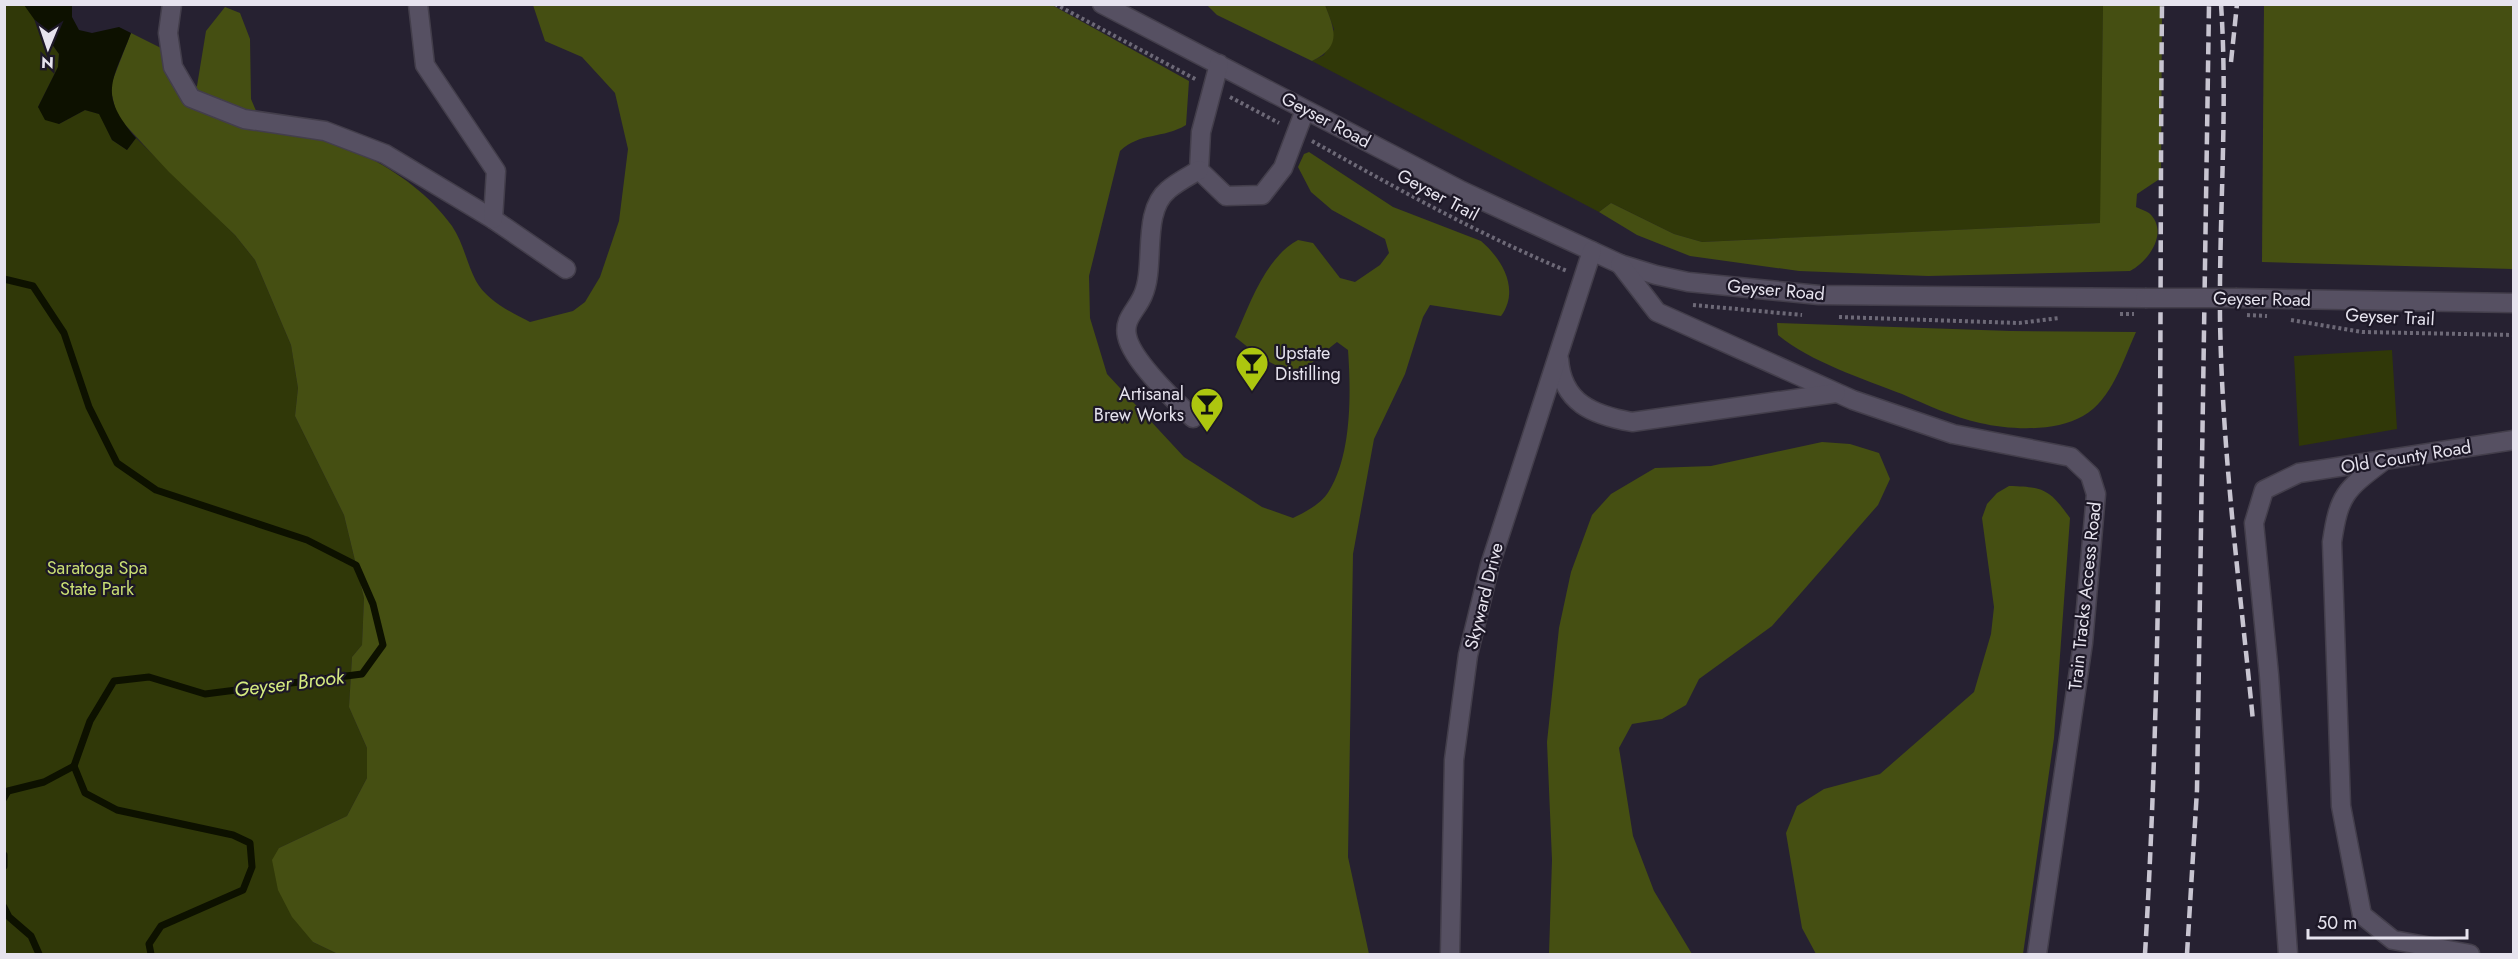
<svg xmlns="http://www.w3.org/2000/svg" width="2518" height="959" font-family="Jost,sans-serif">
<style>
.green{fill:#303808}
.forest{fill:#454f12}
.water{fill:#0d1100}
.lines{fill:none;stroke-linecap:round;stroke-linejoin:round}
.stream{stroke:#0d1100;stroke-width:7}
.minor-casing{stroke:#433e4b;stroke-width:21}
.path{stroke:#6d6977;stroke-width:4;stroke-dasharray:3 3;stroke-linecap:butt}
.minor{stroke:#565062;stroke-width:18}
.rail{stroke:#c8c5d1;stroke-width:4.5;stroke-dasharray:12 6;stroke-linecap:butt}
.minor-bridge-casing{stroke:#433e4b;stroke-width:21;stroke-linecap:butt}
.path-bridge{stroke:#6d6977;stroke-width:4;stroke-dasharray:3 3;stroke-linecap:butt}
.minor-bridge{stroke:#565062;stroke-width:18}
.labels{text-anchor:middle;stroke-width:4.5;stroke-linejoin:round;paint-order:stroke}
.street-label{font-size:18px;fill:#e6e3ee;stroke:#1d1827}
.poi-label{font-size:18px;fill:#e6e3ee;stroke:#1d1827;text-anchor:start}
.park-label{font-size:18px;fill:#c9de73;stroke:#1d1827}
.water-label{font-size:20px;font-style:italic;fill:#d5eb7f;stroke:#1d1827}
</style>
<rect width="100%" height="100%" fill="#262131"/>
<!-- green -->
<g class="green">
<polygon points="24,4 59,54 58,67 38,107 59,124 85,110 100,114 112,140 127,150 136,138 235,235 255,260 291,345 298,388 295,416 344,515 364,598 362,645 352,657 349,707 367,748 367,778 347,816 279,848 313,942 338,954 5,954 4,5"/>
<polygon points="1325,5 2103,5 2101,223 1702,242 1674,234 1611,203 1599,212 1312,61 1324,55 1334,29"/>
<polygon points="2392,350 2397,429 2299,446 2294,356"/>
</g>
<!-- forest -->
<g class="forest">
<path d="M533,5H1052L1189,81L1186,125C1163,139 1140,132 1120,151L1089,276L1090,318L1107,374L1184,457L1262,507L1293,518C1306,512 1322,503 1329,491C1352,454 1351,392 1348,350L1337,342C1327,349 1315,363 1303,367C1279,376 1252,350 1235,337C1250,304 1265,258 1298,240L1313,243L1340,278L1355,282L1380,265L1389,253L1385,239L1332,210L1311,192L1298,167L1304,154L1309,152L1393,207L1481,241C1503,260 1520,290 1501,316L1430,305L1423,317L1405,374L1374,439L1353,554L1348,857L1369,954H338L313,942L292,917L278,890L272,860L279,848L347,816L367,778V748L349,707L352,657L362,645L364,598L344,515L295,416L298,388L291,345L255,260L235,235L169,172L117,116L110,87L131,33L169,52L186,95L197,86L206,31L225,7L240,13L250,39L251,99L257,113C326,136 408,164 452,226C463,242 467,264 476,281C486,300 512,313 530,322L573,311L585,302L600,277L619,221L628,149L615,93L582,57L545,41Z"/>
<path d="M1207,5H1325C1335,31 1342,46 1312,61L1217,15Z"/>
<path d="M2103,5H2162L2161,178L2137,194L2136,207C2140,209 2146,211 2149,213C2170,232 2148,262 2130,271L1928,276L1799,271L1690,256L1637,235L1599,212L1611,203L1674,234L1702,242L2100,223Z"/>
<polygon points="2264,5 2513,5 2513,269 2262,262"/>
<path d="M1777,323L2011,331L2136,332C2123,360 2112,400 2083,416C2055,432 2011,430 1980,423C1953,417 1927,405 1902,394C1863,379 1811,362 1778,335Z"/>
<polygon points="1822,442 1850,444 1879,453 1890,479 1878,505 1772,626 1699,679 1686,705 1662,719 1632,724 1619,748 1633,836 1654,891 1692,954 1549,954 1552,860 1547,742 1559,628 1571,572 1592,515 1611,494 1655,468 1711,466"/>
<path d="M2009,486C2044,487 2049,489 2070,518L2054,738L2023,954H1816L1802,928L1786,833L1797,806L1824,789L1880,774L1974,692L1991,634L1994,607L1982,518L1987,504L1997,493Z"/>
</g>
<!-- water -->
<path class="water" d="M24,5H72V17L79,30L92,33L119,27L131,33C112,83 98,93 136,138L127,150L112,140L99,114L85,110L59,124L45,120L38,107L58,67L59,54Z"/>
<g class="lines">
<!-- stream -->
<g class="stream">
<polyline points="4,279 33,286 64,333 89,407 117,463 156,490 307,540 356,565 373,604 383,645 362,674 205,694 149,677 114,681 90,721 74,766 85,793 117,810 233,835 250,843 252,867 243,890 161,926 149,944 151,954"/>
<polyline points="4,798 8,791 44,782 74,766"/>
<polyline points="4,855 4,866"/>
<polyline points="4,907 9,917 31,936 39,954"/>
</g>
<defs>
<g id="minor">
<polyline points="172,4 168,33 173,67 191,98 244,119 325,131 385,154 493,219 566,269"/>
<polyline points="418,4 425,65 496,171 493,219"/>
<polyline points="1102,4 1462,191 1620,264 1656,275 1688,282 1819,295 2145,298"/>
<polyline points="1219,64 1201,132 1199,170 1226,196 1262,195 1283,168 1305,110"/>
<polyline points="1620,264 1657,312 1853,400 1953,434 2071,457 2090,475 2096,494 2083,643 2037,954"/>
<polyline points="2237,298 2514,303"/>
<path d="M1559,359C1562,403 1593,415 1632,422L1836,393"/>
<path d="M1193,418C1175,401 1132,361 1127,336C1123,319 1137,310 1143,295C1156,266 1141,212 1168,190C1177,182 1189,176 1199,170"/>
<path d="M2382,462C2345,490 2339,495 2332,542L2341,806L2362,915L2393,940L2470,954"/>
<polyline points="1450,954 1454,760 1468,655 1490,565 1592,251"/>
<polyline points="2288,954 2269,675 2254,523 2264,490 2299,473 2514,440"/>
</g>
</defs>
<!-- minor casing -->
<use href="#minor" class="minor-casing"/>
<!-- path -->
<g class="path">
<polyline points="1055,4 1197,80"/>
<polyline points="1230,97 1279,123"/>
<path d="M1312,141C1396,188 1478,234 1567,271"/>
<polyline points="1693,305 1802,315"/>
<polyline points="1839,317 2019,323 2059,318"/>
<polyline points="2291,320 2362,332 2514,335"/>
</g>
<!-- minor -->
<use href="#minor" class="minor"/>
<!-- rail -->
<g class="rail">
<path d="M2221,4C2228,108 2219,214 2220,318C2222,452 2240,587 2253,721"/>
<polyline points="2231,62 2237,4"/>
<path d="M2145,954C2164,638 2159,321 2162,4"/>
<polyline points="2187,954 2197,790 2209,4"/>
</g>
<defs>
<polyline id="minor-bridge" points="2145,298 2237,298"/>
</defs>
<!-- minor-bridge casing -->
<use href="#minor-bridge" class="minor-bridge-casing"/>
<!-- path-bridge -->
<g class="path-bridge">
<polyline points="2120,314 2134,314"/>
<polyline points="2247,315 2267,316"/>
</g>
<!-- minor-bridge -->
<use href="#minor-bridge" class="minor-bridge"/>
</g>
<!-- icons -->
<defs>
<symbol id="bar-pin" viewBox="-11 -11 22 30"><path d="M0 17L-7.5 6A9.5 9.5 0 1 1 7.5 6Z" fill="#adc60f" stroke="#1d1827"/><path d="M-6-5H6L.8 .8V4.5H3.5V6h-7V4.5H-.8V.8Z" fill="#111"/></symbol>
</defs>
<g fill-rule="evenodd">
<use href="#bar-pin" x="1233" y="344" width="38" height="52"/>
<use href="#bar-pin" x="1188" y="385" width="38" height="52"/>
</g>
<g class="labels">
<!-- street labels -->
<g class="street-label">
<text transform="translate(1326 120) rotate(28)" y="6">Geyser Road</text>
<text transform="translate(1438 195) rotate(28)" y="6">Geyser Trail</text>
<text transform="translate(1776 290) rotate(5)" y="6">Geyser Road</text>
<text transform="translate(2262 299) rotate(1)" y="6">Geyser Road</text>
<text transform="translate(2390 317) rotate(3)" y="6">Geyser Trail</text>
<text transform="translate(2406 457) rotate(-9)" y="6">Old County Road</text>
<text transform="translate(1484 596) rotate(-76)" y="6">Skyward Drive</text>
<text transform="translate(2085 596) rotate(-84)" y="6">Train Tracks Access Road</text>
</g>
<!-- poi labels -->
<g class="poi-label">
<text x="1275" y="359">Upstate<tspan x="1275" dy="21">Distilling</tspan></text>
<text x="1184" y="400" text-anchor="end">Artisanal<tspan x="1184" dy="21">Brew Works</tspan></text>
</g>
<!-- park labels -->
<g class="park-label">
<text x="97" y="574">Saratoga Spa<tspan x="97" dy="21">State Park</tspan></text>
</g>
<!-- water labels -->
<g class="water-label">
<text transform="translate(289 683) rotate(-7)" y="7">Geyser Brook</text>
</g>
</g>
<!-- border -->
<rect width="2518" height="959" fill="none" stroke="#e6e3ee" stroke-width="12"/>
<!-- north arrow -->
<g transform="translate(48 48) rotate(182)" stroke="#1d1827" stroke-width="4.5" paint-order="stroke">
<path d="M0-4.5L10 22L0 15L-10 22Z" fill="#e6e3ee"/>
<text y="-9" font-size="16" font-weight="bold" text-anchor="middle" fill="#e6e3ee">N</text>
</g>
<!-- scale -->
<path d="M2308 929v9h159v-9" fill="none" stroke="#e6e3ee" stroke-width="3"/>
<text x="2317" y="929" font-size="18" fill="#e6e3ee" stroke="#1d1827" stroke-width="4.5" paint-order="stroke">50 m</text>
</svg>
